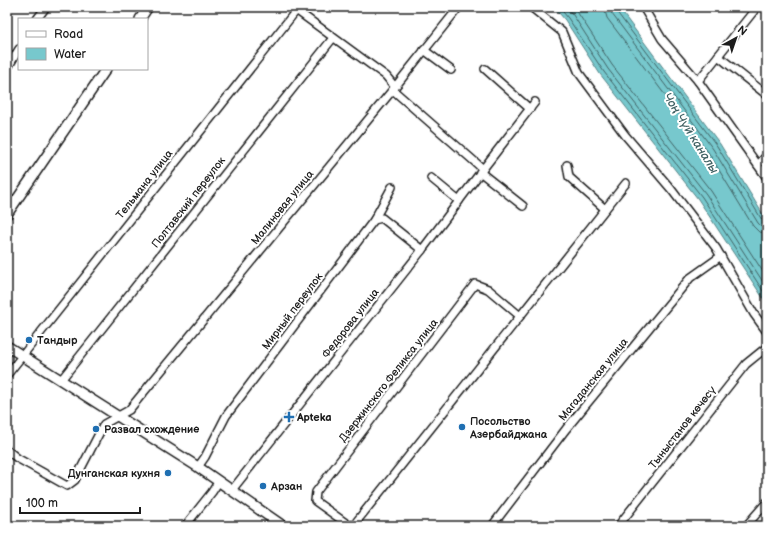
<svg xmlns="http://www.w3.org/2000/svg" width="774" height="533" font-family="'Balsamiq Sans',sans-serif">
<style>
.water{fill:#77c8cd;stroke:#538386}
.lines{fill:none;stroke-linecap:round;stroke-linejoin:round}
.shore{stroke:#406163;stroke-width:1}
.street-casing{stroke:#1c1c1c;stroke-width:10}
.secondary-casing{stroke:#1c1c1c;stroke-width:12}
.street{stroke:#fff;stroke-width:7}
.secondary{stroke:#fff;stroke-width:9}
.poi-dot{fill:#1f6fb2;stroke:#fff;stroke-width:1.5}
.labels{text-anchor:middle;stroke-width:4;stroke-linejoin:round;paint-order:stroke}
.street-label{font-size:11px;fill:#1c1c1c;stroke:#fff}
.poi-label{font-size:11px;font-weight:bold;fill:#1c1c1c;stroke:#fff;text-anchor:start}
.water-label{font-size:12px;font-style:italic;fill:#406163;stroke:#fff}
</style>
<rect width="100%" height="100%" fill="#fff"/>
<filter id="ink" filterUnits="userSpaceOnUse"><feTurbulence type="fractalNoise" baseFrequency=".025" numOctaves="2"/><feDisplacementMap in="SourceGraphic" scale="8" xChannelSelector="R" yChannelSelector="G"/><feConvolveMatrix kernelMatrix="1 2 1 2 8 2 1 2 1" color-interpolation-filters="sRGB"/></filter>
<g filter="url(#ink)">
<!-- water -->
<polygon class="water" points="554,7 618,7 720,144 767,221 767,304 698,199 600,74 565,20"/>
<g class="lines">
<!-- shore -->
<g class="shore">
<polyline points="559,7 568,18 604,72 702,197 767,297"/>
<polyline points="566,7 573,15 608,69 706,194 767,288"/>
<polyline points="574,7 612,65 711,191 767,278"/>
<polyline points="604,7 607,18 708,152 753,226 759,232 767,233"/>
<polyline points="610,7 612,14 713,149 758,223 761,226 767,227"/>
<polyline points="615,7 616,11 717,146 762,220 767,222"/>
</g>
<defs>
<g id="street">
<polyline points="531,7 562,32 579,73 625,135 671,189 716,248 754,314 767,332"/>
<polyline points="643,7 662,39 698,81 767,178"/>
<polyline points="296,10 386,76 395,87"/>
<polyline points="37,19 46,7"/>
<polyline points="424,50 451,70"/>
<polyline points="718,56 767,95"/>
<polyline points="7,69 19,49"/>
<polyline points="485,69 530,109"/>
<polyline points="698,81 757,7"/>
<polyline points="393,90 483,169"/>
<polyline points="567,165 569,177 605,209"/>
<polyline points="758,165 767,155"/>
<polyline points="480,172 523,206"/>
<polyline points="431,178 459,201"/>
<polyline points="374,220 392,187"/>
<polyline points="7,375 299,7"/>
<polyline points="61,380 333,38"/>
<polyline points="7,450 17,458 67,486 75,480 104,424 129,410 395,87 459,7"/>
<polyline points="198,467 205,457 226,416 374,220 382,218 422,250"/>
<polyline points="232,490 422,250 483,169 535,102"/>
<polyline points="185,526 212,492 219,481"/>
<polyline points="350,526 315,501 316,492 475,284 488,289 520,316"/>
<polyline points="353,526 626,183"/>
<polyline points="492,526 566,429 690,278 721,256"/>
<polyline points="618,526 746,364 767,347"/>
<polyline points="746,526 767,502"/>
</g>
<g id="secondary">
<polyline points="140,19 148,7"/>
<polyline points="7,214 106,69"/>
<polyline points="7,346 198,467 283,526"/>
</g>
</defs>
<!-- street casing -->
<use href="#street" class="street-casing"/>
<!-- secondary casing -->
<use href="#secondary" class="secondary-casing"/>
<!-- street -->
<use href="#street" class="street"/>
<!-- secondary -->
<use href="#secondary" class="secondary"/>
</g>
</g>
<!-- markers -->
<g class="poi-dot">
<circle cx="29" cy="340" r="4"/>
<path d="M287 411h4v4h4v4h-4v4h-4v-4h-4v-4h4z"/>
<circle cx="462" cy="427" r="4"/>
<circle cx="96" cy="429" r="4"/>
<circle cx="168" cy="473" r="4"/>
<circle cx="263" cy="486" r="4"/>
</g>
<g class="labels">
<!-- street labels -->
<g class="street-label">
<text transform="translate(144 184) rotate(-52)" y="4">Тельмана улица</text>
<text transform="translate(188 202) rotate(-52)" y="4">Полтавский переулок</text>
<text transform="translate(282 207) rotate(-51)" y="4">Малиновая улица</text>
<text transform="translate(292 311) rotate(-53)" y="4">Мирный переулок</text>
<text transform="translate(350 323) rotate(-52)" y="4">Федорова улица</text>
<text transform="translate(593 379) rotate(-51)" y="4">Магаданская улица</text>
<text transform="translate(388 380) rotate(-52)" y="4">Дзержинского Феликса улица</text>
<text transform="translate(682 427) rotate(-52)" y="4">Тыныстанов көчөсү</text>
</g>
<!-- poi labels -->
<g class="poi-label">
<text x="37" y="344">Тандыр</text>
<text x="297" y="421">Apteka</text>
<text x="470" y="425">Посольство<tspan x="470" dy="13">Азербайджана</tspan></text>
<text x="104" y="433">Развал схождение</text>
<text x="160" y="477" text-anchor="end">Дунганская кухня</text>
<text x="271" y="490">Арзан</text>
</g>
<!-- water labels -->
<g class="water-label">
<text transform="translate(691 133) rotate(58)" y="4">Чоң Чүй каналы</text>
</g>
</g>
<!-- margin -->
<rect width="774" height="533" fill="none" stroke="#fff" stroke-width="24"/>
<rect x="12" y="12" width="750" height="509" fill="none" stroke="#1c1c1c" stroke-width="1.5" filter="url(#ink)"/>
<!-- legend -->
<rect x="18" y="18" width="130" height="52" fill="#ffffff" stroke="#a4a4a4"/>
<rect x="26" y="31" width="20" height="6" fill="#ffffff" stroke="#a4a4a4"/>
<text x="54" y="38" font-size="12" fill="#1c1c1c">Road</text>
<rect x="26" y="48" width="20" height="12" fill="#77c8cd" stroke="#a4a4a4"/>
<text x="54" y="58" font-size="12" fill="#1c1c1c">Water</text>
<!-- north arrow -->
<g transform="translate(736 38) rotate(40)" stroke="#ffffff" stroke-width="3" paint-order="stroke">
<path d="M0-3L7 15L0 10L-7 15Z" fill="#1c1c1c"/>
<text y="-6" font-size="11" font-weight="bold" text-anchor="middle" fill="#1c1c1c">N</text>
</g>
<!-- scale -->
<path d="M20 507v6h120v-6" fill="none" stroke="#1c1c1c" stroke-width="2"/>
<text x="26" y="507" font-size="12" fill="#1c1c1c" stroke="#ffffff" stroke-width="3" paint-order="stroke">100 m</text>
</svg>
